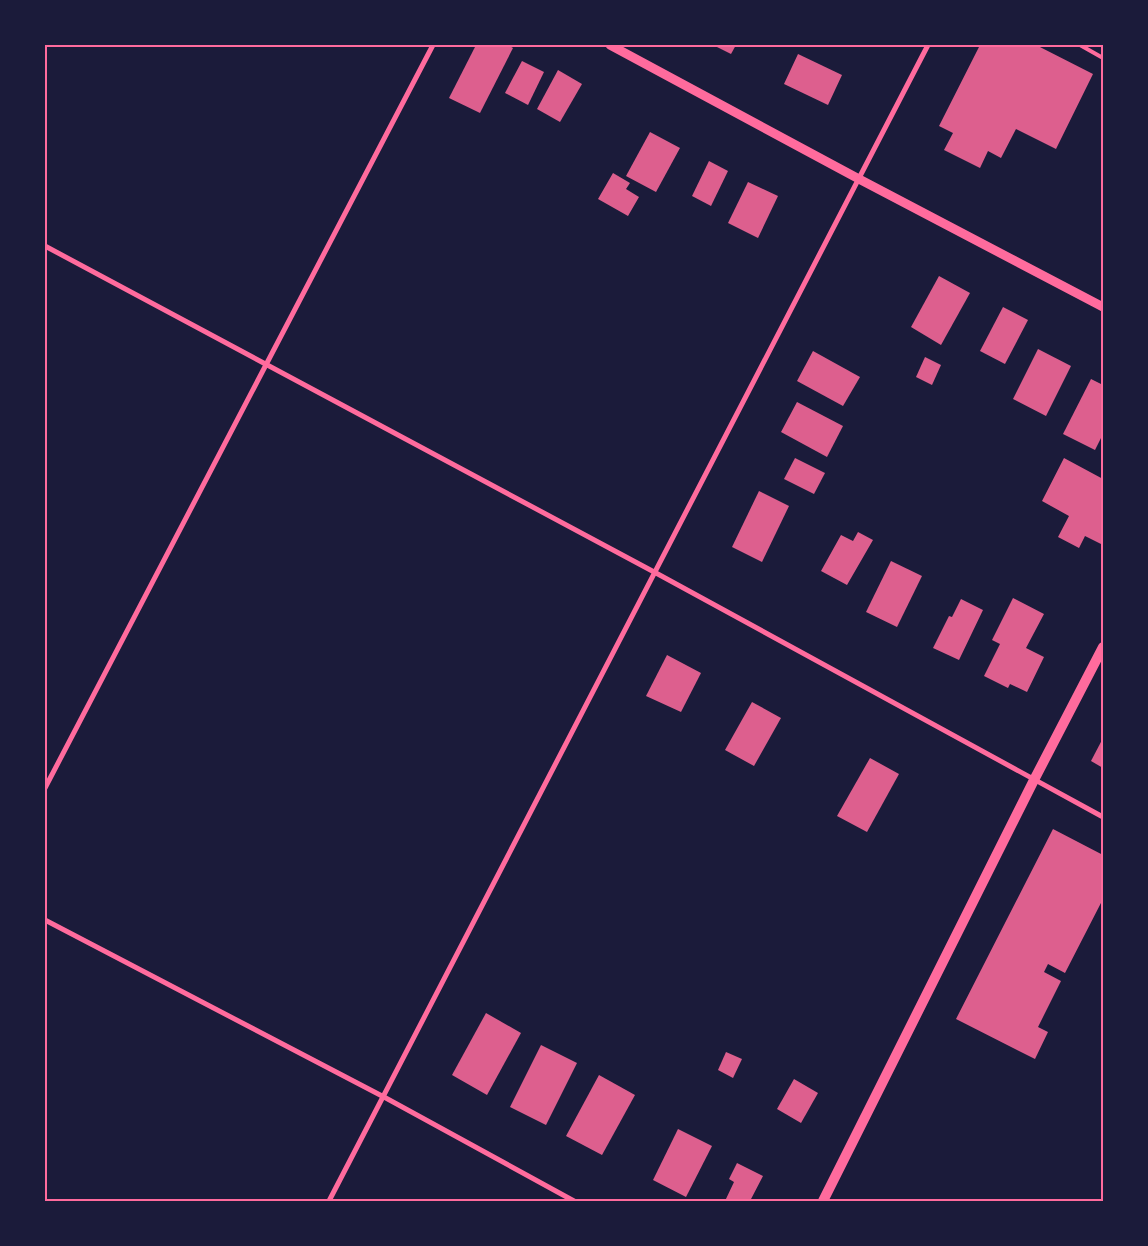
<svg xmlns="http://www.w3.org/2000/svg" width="1148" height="1246" font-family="'Exo 2',sans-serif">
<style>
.building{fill:#dd5f8e}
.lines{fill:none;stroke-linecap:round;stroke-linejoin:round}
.service{stroke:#ff6b9d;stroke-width:4}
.minor{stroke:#ff6b9d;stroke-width:5}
.tertiary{stroke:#ff6b9d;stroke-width:9}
.secondary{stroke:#ff6b9d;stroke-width:10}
.neatline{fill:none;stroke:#ff6b9d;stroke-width:2}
</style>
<rect width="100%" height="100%" fill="#1b1b3a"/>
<!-- building -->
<g class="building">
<polygon points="476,45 508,45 513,48 480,113 449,98"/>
<polygon points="713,45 736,45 731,54"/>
<polygon points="980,45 1036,45 1093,74 1056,149 1016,129 1001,158 988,151 980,168 944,150 953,133 939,126"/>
<polygon points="798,54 842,75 828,105 784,84"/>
<polygon points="522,61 544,72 528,105 505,93"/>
<polygon points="558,70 582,84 560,122 537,109"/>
<polygon points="650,132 680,148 656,192 626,176"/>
<polygon points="709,161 728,171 711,206 692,196"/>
<polygon points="613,173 630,183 626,189 639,197 628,216 598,199"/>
<polygon points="748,182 778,196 758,238 728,223"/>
<polygon points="939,276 970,293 941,345 911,327"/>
<polygon points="1003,307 1028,320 1005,364 980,351"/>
<polygon points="1038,349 1071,366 1046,416 1013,399"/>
<polygon points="813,351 860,377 843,406 797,381"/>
<polygon points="925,357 941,365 932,385 916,377"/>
<polygon points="1091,379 1103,385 1103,434 1095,450 1063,434"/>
<polygon points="797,402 843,426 827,457 781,432"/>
<polygon points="795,458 825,473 814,494 784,479"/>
<polygon points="1064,458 1103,479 1103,545 1085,536 1079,548 1058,537 1069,516 1042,501"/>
<polygon points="759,491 789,506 762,562 732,547"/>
<polygon points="858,532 873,540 847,585 821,571 841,535 853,541"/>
<polygon points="891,561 922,576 897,627 866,612"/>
<polygon points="1013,598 1044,614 1026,648 1044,657 1027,692 1010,684 1008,688 984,676 1000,644 992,640"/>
<polygon points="961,599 983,610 959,660 933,648 949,616 952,617"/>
<polygon points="667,655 701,673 681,712 646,696"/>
<polygon points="752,702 781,718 754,766 725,750"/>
<polygon points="1103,738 1103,768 1091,761"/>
<polygon points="870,758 899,774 867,832 837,816"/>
<polygon points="1053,829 1103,855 1103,899 1065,973 1048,964 1044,972 1061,981 1038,1027 1048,1032 1035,1059 956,1019"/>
<polygon points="486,1013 521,1033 487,1095 452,1075"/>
<polygon points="541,1045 577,1063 546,1125 510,1107"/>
<polygon points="726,1052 742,1059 733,1078 718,1070"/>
<polygon points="599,1075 635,1095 602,1155 566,1136"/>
<polygon points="794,1079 818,1093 801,1123 777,1109"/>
<polygon points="678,1129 712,1146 686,1197 653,1180"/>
<polygon points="737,1163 763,1176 750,1201 725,1201 734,1182 729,1179"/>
</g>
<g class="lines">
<!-- service -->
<polyline class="service" points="1080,45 1103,58"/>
<!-- minor -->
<g class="minor">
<polyline points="45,246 656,573 1103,817"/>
<polyline points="45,788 433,45"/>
<polyline points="45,920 384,1097 574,1201"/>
<polyline points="329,1201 928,45"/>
</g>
<!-- tertiary -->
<polyline class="tertiary" points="610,45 859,179 1103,307"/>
<!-- secondary -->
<polyline class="secondary" points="823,1201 1034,780 1103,647"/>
</g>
<!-- border -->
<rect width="1148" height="1246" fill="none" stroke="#1b1b3a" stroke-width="92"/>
<rect x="46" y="46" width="1056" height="1154" class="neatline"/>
</svg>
